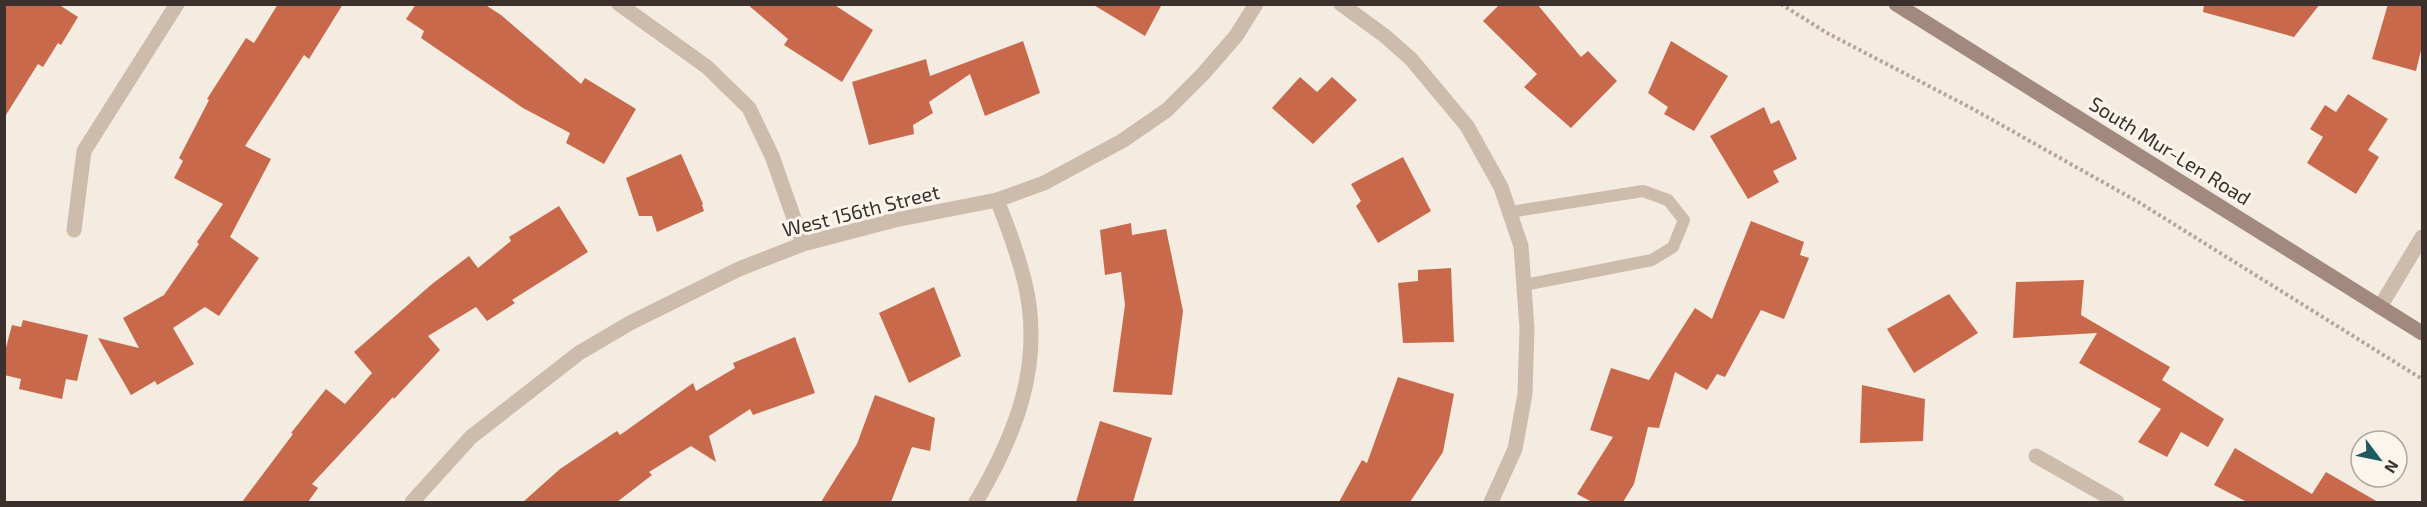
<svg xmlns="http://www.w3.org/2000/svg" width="2427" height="507" font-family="'Exo 2',sans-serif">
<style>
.building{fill:#c8694b}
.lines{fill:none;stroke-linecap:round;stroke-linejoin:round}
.path{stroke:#b9a596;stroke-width:4;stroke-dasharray:3 3;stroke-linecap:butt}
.service{stroke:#cdbbac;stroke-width:12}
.minor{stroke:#cdbbac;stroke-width:15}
.tertiary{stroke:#cdbbac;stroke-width:15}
.secondary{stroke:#a18a7d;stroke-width:15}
.labels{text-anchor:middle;stroke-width:6;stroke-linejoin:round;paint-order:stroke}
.street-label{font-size:20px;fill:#3b302b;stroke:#fbf5ee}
</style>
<rect width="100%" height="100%" fill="#f4ebe1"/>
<!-- building -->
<g class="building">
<polygon points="4,4 58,4 78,17 61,45 58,43 43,67 38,64 4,118"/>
<polygon points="278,4 343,4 309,59 304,55 245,146 271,159 230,237 259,258 219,316 205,307 173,328 194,364 157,385 155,381 131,395 98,338 139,348 123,318 164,295 199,244 197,242 223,204 174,178 183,161 179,158 209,100 207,99 246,38 254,43"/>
<polygon points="416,4 484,4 501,15 581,84 585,78 636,109 604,164 566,143 570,133 523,108 421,38 424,31 406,19"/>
<polygon points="747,4 833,4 873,30 842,82 784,45 788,39"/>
<polygon points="1092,4 1162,4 1145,36"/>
<polygon points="1500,4 1537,4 1581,57 1588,51 1617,81 1571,128 1524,87 1537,74 1483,21"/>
<polygon points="2204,4 2320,4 2294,37 2203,12"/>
<polygon points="2388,4 2422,4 2422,46 2416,71 2372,59"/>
<polygon points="1023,41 1040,93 985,116 970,74 929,102 933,113 913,125 914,134 869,145 852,82 926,59 930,76"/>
<polygon points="1671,41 1728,76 1694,131 1664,114 1668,107 1648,93"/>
<polygon points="1300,77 1317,92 1332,77 1357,100 1313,144 1272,108"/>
<polygon points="2348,94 2388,119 2368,150 2379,157 2356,194 2307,163 2323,137 2310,129 2325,105 2336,112"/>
<polygon points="1764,107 1771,124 1779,120 1797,159 1773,171 1779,182 1748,199 1710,136"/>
<polygon points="681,154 703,204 702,205 704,211 657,232 652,216 639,216 626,178"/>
<polygon points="1403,157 1431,211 1378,243 1356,206 1361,201 1351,184"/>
<polygon points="559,206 588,252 512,300 515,303 487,321 476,307 428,336 440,350 394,399 393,397 312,484 318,488 308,502 242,502 293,434 291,433 326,389 345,404 372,373 354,352 432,284 469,256 478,268 511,241 509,237"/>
<polygon points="1751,221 1804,242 1800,255 1809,258 1784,319 1761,310 1725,377 1717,374 1707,390 1675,372 1659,428 1648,427 1634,484 1623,502 1592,502 1577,494 1613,437 1590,430 1611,368 1649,380 1695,308 1712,319"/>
<polygon points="1131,223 1132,235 1166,229 1183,311 1172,395 1113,392 1125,305 1121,272 1105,275 1100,230"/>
<polygon points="1451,268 1454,342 1403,343 1398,283 1418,281 1418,270"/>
<polygon points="2084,280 2081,315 2170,367 2162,380 2224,419 2208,447 2181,432 2167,457 2138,442 2161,409 2079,363 2097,333 2013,338 2016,282"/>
<polygon points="934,287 961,356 909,383 879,313"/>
<polygon points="1949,294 1978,333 1914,373 1887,329"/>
<polygon points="23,320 88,335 77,381 66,379 62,399 19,389 21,379 4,375 4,355 12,325 21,327"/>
<polygon points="795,337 815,393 753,415 750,409 709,436 716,462 691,446 649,472 652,475 617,502 523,502 560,469 617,431 620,435 693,383 696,391 735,368 733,363"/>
<polygon points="1398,377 1454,394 1443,452 1410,502 1339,502 1362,460 1367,463"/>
<polygon points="1862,385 1925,399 1923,441 1860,443"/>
<polygon points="875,395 935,418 930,451 912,447 891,502 821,502 857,444"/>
<polygon points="1100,421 1152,438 1133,502 1076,502"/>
<polygon points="2235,448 2312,494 2326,472 2378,502 2247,502 2214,485"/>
</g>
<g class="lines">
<!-- path -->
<polyline class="path" points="1781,4 1827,33 1973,109 2140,203 2422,379"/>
<!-- service -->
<polyline class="service" points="1510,212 1643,191 1668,200 1684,220 1673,247 1652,260 1524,285"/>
<!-- minor -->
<g class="minor">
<polyline points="619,4 707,67 749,108 772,156 803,244"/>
<polyline points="1341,4 1385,36 1411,59 1467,126 1501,187 1521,246 1527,328 1525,394 1515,449 1491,502"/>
<polyline points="74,230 84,151 177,4"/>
<polyline points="2036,456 2117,502"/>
<path d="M976,502C1016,434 1044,364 1025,283C1018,255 1008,227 997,200"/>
</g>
<!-- tertiary -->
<g class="tertiary">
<polyline points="2380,307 2422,237"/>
<polyline points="412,502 471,437 579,353 630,323 739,269 803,244 895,220 997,200 1044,183 1122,141 1167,110 1203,74 1236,36 1256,4"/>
</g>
<!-- secondary -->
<polyline class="secondary" points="1896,4 2422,333"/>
</g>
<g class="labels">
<!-- street labels -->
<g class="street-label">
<text transform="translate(2170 151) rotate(32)" y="7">South Mur-Len Road</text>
<text transform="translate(861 211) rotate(-14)" y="7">West 156th Street</text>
</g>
</g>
<!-- border -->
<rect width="2427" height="507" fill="none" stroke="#3b302b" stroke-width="12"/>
<!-- north arrow -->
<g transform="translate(2379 459) rotate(122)"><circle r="28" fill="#fbf5ee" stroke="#aea6a0" stroke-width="1.5"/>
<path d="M0-4.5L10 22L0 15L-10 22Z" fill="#1f5a5e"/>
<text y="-9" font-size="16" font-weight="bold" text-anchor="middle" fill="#3b302b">N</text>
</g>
</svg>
